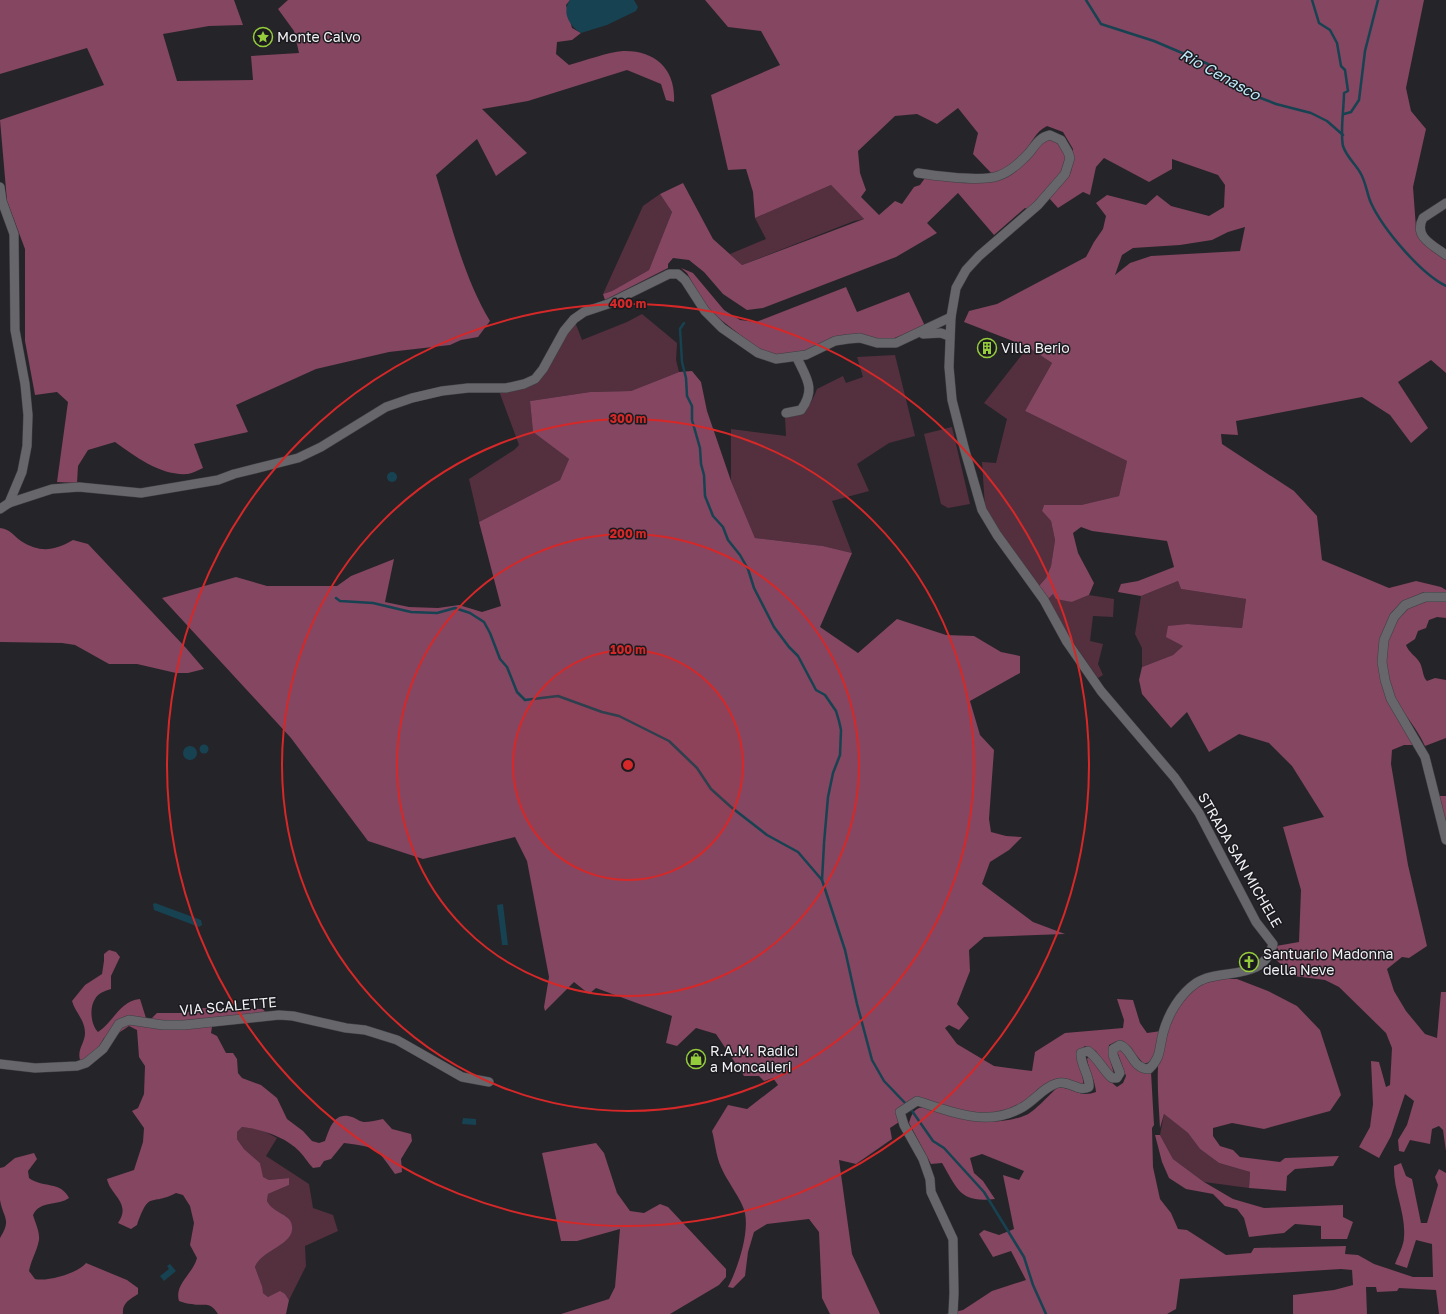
<svg xmlns="http://www.w3.org/2000/svg" width="1446" height="1314" font-family="'Golos Text',sans-serif">
<style>
.green{fill:#54303e}
.forest{fill:#844660;fill-rule:evenodd}
.water{fill:#174252}
.lines{fill:none;stroke-linecap:round;stroke-linejoin:round}
.stream{stroke:#174252;stroke-width:2.5}
.minor-casing{stroke:#403f44;stroke-width:10}
.minor{stroke:#66666b;stroke-width:9}
.ring{fill:none;stroke:#d62828;stroke-width:2}
.labels{text-anchor:middle;stroke-width:3;stroke-linejoin:round;paint-order:stroke}
.poi-label{font-size:14px;fill:#f1f1f4;stroke:#1b1b1f;text-anchor:start}
.street-label{font-size:14px;fill:#f1f1f4;stroke:#1b1b1f}
.water-label{font-size:15px;font-style:italic;fill:#c1e9fb;stroke:#1b1b1f}
.centre{fill:#d62828;stroke:#1b1b1f;stroke-width:2}
.ring-label{font-size:12px;text-anchor:middle;font-weight:bold;fill:#d62828;stroke:#1b1b1f;stroke-width:3;stroke-linejoin:round;paint-order:stroke}
</style>
<rect width="100%" height="100%" fill="#252429"/>
<!-- green -->
<g class="green">
<polygon points="831,185 864,219 854,221 742,265 730,254 766,239 755,218"/>
<polygon points="660,194 672,212 649,270 612,291 603,294 643,206"/>
<path d="M642,314L677,343L676,360L679,372L631,391L590,392L530,401L533,432L569,459L560,480L479,522L469,479L514,450L519,445L499,391C506,391 513,391 520,389C551,383 558,343 575,322L582,340L627,322Z"/>
<polygon points="1028,347 1052,363 1025,411 1127,461 1119,496 1081,505 1044,505 1042,511 1051,521 1055,540 1051,566 1046,578 1038,587 1016,557 985,507 982,462 996,463 1007,419 984,403"/>
<path d="M895,355L915,436L889,443L857,464L869,491L832,501L852,553L823,546L755,538L731,481V429L786,436L785,416C805,415 810,407 817,389L843,376L846,383L863,377L857,357Z"/>
<polygon points="952,427 970,504 948,508 941,504 924,434"/>
<polygon points="1178,581 1181,589 1246,599 1242,628 1188,624 1183,646 1173,655 1142,667 1142,648 1135,634 1141,596"/>
<polygon points="1053,594 1072,602 1089,595 1114,599 1113,617 1093,616 1090,641 1103,644 1098,664 1103,675 1098,678 1070,638 1048,599"/>
<polygon points="1164,1114 1188,1133 1200,1149 1219,1163 1250,1172 1249,1188 1204,1182 1173,1159 1160,1135"/>
<path d="M242,1127L262,1130L277,1138L266,1156L309,1184L313,1208L333,1215L338,1231L305,1246L306,1266L289,1300L285,1294L268,1297L262,1292V1286L255,1267C261,1251 290,1246 291,1230C292,1210 275,1217 267,1201L268,1194L289,1185V1178L269,1180L262,1177L260,1163L244,1149L237,1139V1132Z"/>
</g>
<!-- forest -->
<g class="forest">
<path d="M0,0H234L243,25L209,26L163,34L177,81L253,80L251,56L299,53L294,31L278,9L288,0H570L566,5L572,28L581,33L572,40L557,42L556,54L569,65C584,61 608,52 623,51C655,50 676,69 674,102L666,100L661,84L627,70L528,101L482,109L527,153L496,176L477,139L436,175C451,224 464,278 490,321L478,337L461,340L450,345L389,352L316,369L236,405L248,432L194,444L203,468C198,470 193,473 188,474C161,476 136,457 115,442L88,450L78,466L77,483L57,482L68,402L57,392L35,395L25,341V249L7,201L0,120L104,85L87,48L0,74Z"/>
<path d="M705,0H1424L1406,88L1411,111L1426,129L1413,187L1416,228L1446,258V373L1431,360L1398,382L1428,428L1411,443L1390,415L1362,397L1236,421L1238,435L1221,434L1222,444L1294,491L1317,516L1322,560L1389,588L1416,581L1441,587L1446,590V593L1424,592L1403,603L1380,662L1416,745H1404L1392,750L1391,764L1408,865L1427,946L1409,958L1402,957L1387,969L1394,991L1406,1011L1425,1034L1437,1038L1441,992H1446V1151L1443,1130L1439,1126L1432,1129L1430,1144L1410,1140L1404,1152L1399,1151L1398,1140L1407,1125L1414,1101L1405,1094L1391,1136L1379,1158L1359,1147L1370,1127L1373,1104L1371,1061L1379,1062L1386,1087L1390,1085L1392,1048L1386,1033L1339,987L1325,980L1294,976L1274,958L1280,952L1276,946L1299,942L1301,890L1283,827L1324,817L1292,766L1269,743L1239,734L1209,752L1187,712L1171,728L1142,694L1139,680L1142,667L1173,655L1183,646L1166,637L1168,626L1188,624L1242,628L1246,599L1181,589L1178,581L1141,596L1118,592L1121,584L1138,581L1174,567L1167,541L1092,531L1081,527L1073,533L1078,553L1094,583L1089,595L1072,602L1056,599L1053,594L1048,599L1038,587L1046,578L1051,566L1055,540L1051,521L1042,511L1044,505H1081L1119,496L1127,461L1025,411L1052,363L1028,347L964,322L969,311L997,304L1086,257L1094,242L1103,229L1106,216L1096,203L1107,195L1146,205L1157,195L1171,206L1209,216L1224,207L1225,185L1218,175L1172,159V169L1149,182L1104,158L1096,167L1090,195L1083,192L1058,208L1049,198L1071,172L1073,149L1063,132L1047,126C1035,132 1032,143 1024,152C1015,162 1004,169 993,175L973,154L978,133L958,108L937,124L917,114L895,116L858,151L860,173L866,190L861,197L879,215L895,201L902,204L914,187L920,185L925,178L994,179L1041,141L1049,138L1059,141L1068,158L1064,170L1029,210L1025,208L994,235L958,193L927,223L937,233L896,257L763,308L747,310L723,294L704,272L689,260L673,258L668,264V268L605,300L603,294L612,291L649,270L672,212L660,194L683,183L713,239L742,265L864,219L831,185L755,218L753,192L746,169L728,170L711,95L780,65L761,31L728,27ZM1245,227L1240,251L1151,256L1130,263L1115,275L1122,255L1133,248L1180,245L1212,240L1228,232Z"/>
<polygon points="681,268 693,273 724,310 740,320 756,322 846,287 857,312 909,292 925,326 892,339 879,339 859,334 831,338 808,350 776,356 762,352 707,309 687,273"/>
<path d="M692,371L701,382L707,411L731,481L755,538L823,546L852,553L820,627L858,653L897,619L946,635L974,636L1001,652L1020,656V673L970,701L980,735L994,750L989,819L991,832L1006,836L1022,837L1009,850L990,862L982,884L1033,922L1065,934L984,937L969,950L970,971L957,1004L969,1018L959,1030L949,1025L945,1028L957,1044L994,1066L1032,1071L1035,1052L1065,1033L1123,1028L1124,1020L1117,999L1133,1000L1140,1023L1147,1033L1161,1031L1152,1061L1144,1064L1126,1044L1117,1041L1109,1045V1055L1114,1074L1104,1065L1096,1051L1085,1046L1077,1053C1077,1065 1085,1076 1083,1087L1071,1081L1001,1113L988,1116L924,1102L906,1110L904,1123L899,1122L890,1128L892,1139L856,1164L839,1160L852,1254L880,1314H830L822,1298L819,1232L809,1219L767,1224L754,1232L748,1252L745,1276L733,1288L728,1287C738,1268 752,1227 743,1207C737,1193 727,1181 721,1167C716,1156 715,1142 712,1131L728,1105L747,1109L778,1085L773,1078L764,1081L759,1076H744L716,1034L696,1028L677,1046L666,1043L672,1016L596,988L589,994L574,982L545,1011L544,1007L549,977L527,861L515,837L423,859L368,841L291,738L162,598L236,577L267,586H337L351,576L394,559L385,602L409,607L438,608L459,605L482,612L501,606L479,522L560,480L569,459L533,432L530,401L590,392L631,391L679,372Z"/>
<path d="M0,528C12,530 11,534 21,541C40,553 54,551 73,540L88,544L186,648L204,669L188,673H176L137,664H109L75,645L62,643L0,642Z"/>
<path d="M1430,599L1446,601V618L1437,617L1429,620L1426,628L1418,631L1415,639L1406,645C1409,653 1416,656 1420,663C1423,669 1423,678 1427,681L1435,678L1446,680V738L1425,746C1415,723 1393,704 1387,679C1382,658 1386,624 1405,610C1412,604 1421,602 1430,599Z"/>
<polygon points="1437,796 1446,796 1446,829"/>
<path d="M109,950L116,952L120,957L111,976V989C105,991 98,993 95,999C89,1008 91,1025 98,1032C114,1022 119,1001 140,999L146,1018H152L157,1013H184L203,1008L263,1009L267,1014L212,1027L211,1033L217,1036L226,1053H233L237,1059L238,1073L242,1078L261,1085L277,1098L287,1119L303,1131L312,1141L319,1143L325,1141C330,1128 334,1111 352,1117C356,1118 360,1122 364,1122C370,1122 377,1120 383,1119L392,1129L411,1134L412,1141L401,1159L402,1172L395,1174C375,1146 378,1148 344,1143L331,1159L324,1161L320,1167L313,1168C308,1163 304,1156 299,1151C286,1137 261,1129 242,1127L237,1132V1139L244,1149L260,1163L263,1177L269,1180L289,1178V1185L268,1194L267,1201C274,1215 294,1213 292,1230C290,1246 261,1251 255,1267L262,1286L263,1293L268,1297L280,1291L285,1294L289,1300L286,1314H218C209,1300 205,1307 192,1304C187,1304 183,1302 179,1301C174,1284 193,1274 197,1258L190,1245L194,1223L190,1206L183,1195L176,1193C149,1207 150,1189 137,1225L131,1229L118,1223C132,1203 110,1195 107,1179L134,1170L143,1142L144,1128L132,1111L138,1108L144,1094L145,1066L139,1057L137,1030L129,1026L117,1034L104,1038L97,1050L87,1060H80C77,1049 85,1043 85,1033C85,1020 75,1012 72,1001L85,985L102,974L104,961V954Z"/>
<path d="M1220,979H1237L1268,991L1297,1006L1320,1030L1341,1095L1330,1111L1264,1129L1232,1123L1213,1128V1136L1220,1146L1233,1150L1240,1157L1280,1162L1285,1158L1339,1156L1333,1166L1295,1169L1287,1176L1286,1191L1249,1188L1250,1172L1219,1163L1200,1149L1188,1133L1164,1114L1160,1128C1159,1108 1157,1087 1158,1067C1158,1059 1162,1051 1164,1043C1172,1010 1185,986 1220,979Z"/>
<path d="M1120,1049L1151,1072L1154,1125L1152,1128L1153,1167L1160,1199L1171,1213L1178,1229L1187,1230L1226,1255L1251,1253L1254,1248L1346,1246L1345,1254L1358,1255L1374,1264L1413,1277H1433L1432,1244L1416,1240L1407,1268L1395,1264C1398,1256 1404,1245 1404,1237C1406,1213 1393,1190 1394,1166L1401,1163L1406,1176L1412,1179L1421,1223H1427L1438,1185L1435,1177L1439,1169L1446,1173V1314H1439L1436,1290L1399,1288L1397,1291L1377,1292L1376,1287H1366L1367,1314H1293V1295L1334,1290L1353,1285L1352,1270L1341,1269L1180,1279L1176,1309L1167,1314H946L963,1310L992,1291L1026,1280L1011,1251L993,1257L979,1234L984,1230L999,1235L1014,1229L1003,1175L1019,1180L1024,1171L982,1154L970,1158L974,1173L983,1181L995,1199C960,1203 958,1190 942,1163L931,1164L909,1123C911,1117 912,1111 919,1108C928,1105 942,1113 951,1116C976,1122 1002,1125 1026,1115C1033,1113 1052,1092 1058,1087C1074,1088 1080,1098 1096,1092C1095,1080 1089,1071 1087,1059L1089,1056L1111,1082L1117,1087L1123,1083L1126,1076L1117,1051Z"/>
<polygon points="1155,1135 1160,1135 1173,1159 1204,1182 1233,1199 1264,1208 1343,1205 1343,1217 1353,1222 1347,1239 1321,1239 1321,1226 1295,1224 1284,1233 1249,1237 1244,1218 1237,1209 1225,1206 1213,1194 1186,1189 1169,1178 1162,1162"/>
<polygon points="596,1143 604,1153 617,1193 630,1211 644,1213 660,1204 668,1207 726,1269 726,1277 719,1285 670,1314 561,1314 609,1299 615,1287 620,1229 577,1241 561,1241 542,1153"/>
<path d="M34,1153L37,1159L28,1171L29,1178C42,1188 61,1181 69,1198C58,1206 40,1200 33,1215C35,1222 40,1232 39,1240C37,1251 31,1260 29,1271L35,1279C48,1282 78,1273 86,1263L127,1280L138,1288V1294C129,1300 122,1303 123,1314H0V1238C12,1219 3,1218 0,1200C0,1190 0,1178 0,1168L4,1167L15,1158Z"/>
</g>
<!-- water -->
<g class="water">
<path d="M570,0H634L638,7L636,11L607,25L581,33C570,27 561,12 570,0Z"/>
<circle cx="392" cy="477" r="5"/>
<circle cx="204" cy="749" r="4.5"/>
<circle cx="190" cy="753" r="7"/>
<polygon points="155,903 201,920 202,925 199,927 154,910 153,904"/>
<polygon points="503,904 508,945 502,945 497,905"/>
<polygon points="463,1118 476,1119 476,1125 462,1124"/>
<polygon points="170,1264 176,1271 164,1281 160,1276 169,1269 167,1266"/>
</g>
<g class="lines">
<!-- stream -->
<g class="stream">
<polyline points="1086,0 1101,24 1154,41 1208,64 1253,95 1276,104 1311,113 1327,121 1343,135"/>
<path d="M1312,0L1319,23L1330,30L1337,43L1341,66L1345,70L1348,91L1344,93C1344,108 1340,132 1343,146C1347,158 1356,164 1361,174C1366,183 1367,194 1371,203C1383,229 1420,273 1446,286"/>
<polyline points="1344,114 1351,112 1359,100 1365,51 1378,0"/>
<polyline points="684,323 680,329 682,362 686,378 687,396 692,406 692,420 700,448 701,464 704,475 705,496 713,516 723,527 728,540 740,555 748,569 754,588 774,627 789,647 798,656 816,690 825,695 836,711 839,721 841,730 840,755 833,773 828,797 824,843"/>
<polyline points="336,598 340,601 373,603 411,612 437,613 455,608 470,613 484,622 490,633 500,659 507,667 517,692 525,700 558,696 602,712 619,716 669,741 697,768 711,789 731,807 767,835 798,852 822,880"/>
<polyline points="824,844 822,880 845,950 857,1004 872,1060 884,1081 907,1105"/>
<polyline points="910,1108 933,1141 944,1148 984,1192 1024,1257 1033,1285 1046,1314"/>
</g>
<defs>
<g id="minor">
<path d="M918,173C938,176 979,182 998,176C1007,173 1016,166 1023,159C1034,150 1036,138 1050,135L1061,140L1068,152L1070,158L1065,174L1038,205L979,256L966,270L956,288L951,317L949,367L952,400L965,451L982,510L997,535L1044,600L1067,642L1101,691L1175,778L1199,813L1256,922L1273,944C1264,983 1220,967 1196,983C1180,994 1168,1014 1163,1033C1159,1049 1161,1058 1149,1069C1132,1069 1132,1049 1120,1045L1113,1049V1055L1120,1073L1117,1078H1112C1103,1070 1098,1058 1088,1051L1081,1053C1080,1065 1090,1075 1089,1087C1078,1093 1070,1080 1058,1083C1045,1086 1034,1101 1023,1107C987,1128 953,1112 917,1101L900,1112L904,1125L923,1159L930,1179L931,1192L953,1239L954,1293L953,1314"/>
<polyline points="0,187 2,201 14,234 15,330 25,384 28,415 27,446 22,472 9,503"/>
<path d="M1446,203L1423,218C1413,237 1433,245 1446,255"/>
<polyline points="923,334 941,333 949,336"/>
<path d="M786,413L801,410C816,389 807,379 797,358"/>
<polyline points="0,509 9,503 52,489 79,487 141,493 218,480 234,474 298,458 321,447 386,407 412,398 442,391 468,388 506,388 524,384 535,379 543,369 564,331 574,319 584,312 608,304 669,274 678,274 685,280 705,311 722,328 758,353 776,359 806,355 835,341 848,339 860,338 877,343 896,343 951,317"/>
<polyline points="1446,597 1425,597 1405,605 1394,617 1384,640 1382,662 1385,680 1391,699 1425,757 1446,840"/>
<polyline points="0,1064 35,1068 77,1066 86,1063 103,1049 119,1024 129,1020 163,1025 184,1025 279,1015 293,1016 346,1028 365,1030 397,1040 462,1077 489,1082"/>
</g>
</defs>
<!-- minor casing -->
<use href="#minor" class="minor-casing"/>
<!-- minor -->
<use href="#minor" class="minor"/>
</g>
<!-- distance rings -->
<circle cx="628" cy="765" r="115" fill="#d62828" fill-opacity=".12"/>
<g class="ring">
<circle cx="628" cy="765" r="115"/>
<circle cx="628" cy="765" r="231"/>
<circle cx="628" cy="765" r="346"/>
<circle cx="628" cy="765" r="461"/>
</g>
<!-- icons -->
<defs>
<symbol id="sight-ring" viewBox="-11 -11 22 22"><circle r="9.5" fill="#1b1b1f" stroke="#95cc3b" stroke-width="1.5"/><path d="M0-6L1.8-2.2L6-1.7L2.9 1.2L3.7 5.4L0 3.3L-3.7 5.4L-2.9 1.2L-6-1.7L-1.8-2.2Z" fill="#95cc3b"/></symbol>
<symbol id="building-ring" viewBox="-11 -11 22 22"><circle r="9.5" fill="#1b1b1f" stroke="#95cc3b" stroke-width="1.5"/><path d="M-4-6H4V6H1V3H-1V6H-4ZM-2.5-4.3h1.7v1.8h-1.7ZM.8-4.3h1.7v1.8H.8ZM-2.5-1h1.7V.8h-1.7ZM.8-1h1.7V.8H.8Z" fill="#95cc3b"/></symbol>
<symbol id="church-ring" viewBox="-11 -11 22 22"><circle r="9.5" fill="#1b1b1f" stroke="#95cc3b" stroke-width="1.5"/><path d="M-1.2-6h2.4v3.5h3.3v2.4h-3.3V6h-2.4V-.1h-3.3v-2.4h3.3Z" fill="#95cc3b"/></symbol>
<symbol id="shop-ring" viewBox="-11 -11 22 22"><circle r="9.5" fill="#1b1b1f" stroke="#95cc3b" stroke-width="1.5"/><path d="M-5-2.5h2.3a2.7 3.5 0 0 1 5.4 0H5L5.5 6h-11ZM-1.5-2.5h3a1.5 2.3 0 0 0-3 0Z" fill="#95cc3b"/></symbol>
</defs>
<g fill-rule="evenodd">
<use href="#sight-ring" x="252" y="26" width="22" height="22"/>
<use href="#building-ring" x="976" y="337" width="22" height="22"/>
<use href="#church-ring" x="1238" y="951" width="22" height="22"/>
<use href="#shop-ring" x="685" y="1048" width="22" height="22"/>
</g>
<g class="labels">
<!-- poi labels -->
<g class="poi-label">
<text x="277" y="42">Monte Calvo</text>
<text x="1001" y="353">Villa Berio</text>
<text x="1263" y="959">Santuario Madonna<tspan x="1263" dy="16">della Neve</tspan></text>
<text x="710" y="1056">R.A.M. Radici<tspan x="710" dy="16">a Moncalieri</tspan></text>
</g>
<!-- street labels -->
<g class="street-label">
<text transform="translate(1240 860) rotate(60)" y="5">STRADA SAN MICHELE</text>
<text transform="translate(228 1006) rotate(-5)" y="5">VIA SCALETTE</text>
</g>
<!-- water labels -->
<g class="water-label">
<text transform="translate(1220 75) rotate(29)" y="5">Rio Cenasco</text>
</g>
</g>
<circle cx="628" cy="765" r="6" class="centre"/>
<g class="ring-label">
<text x="628" y="308">400 m</text>
<text x="628" y="423">300 m</text>
<text x="628" y="538">200 m</text>
<text x="628" y="654">100 m</text>
</g>
</svg>
